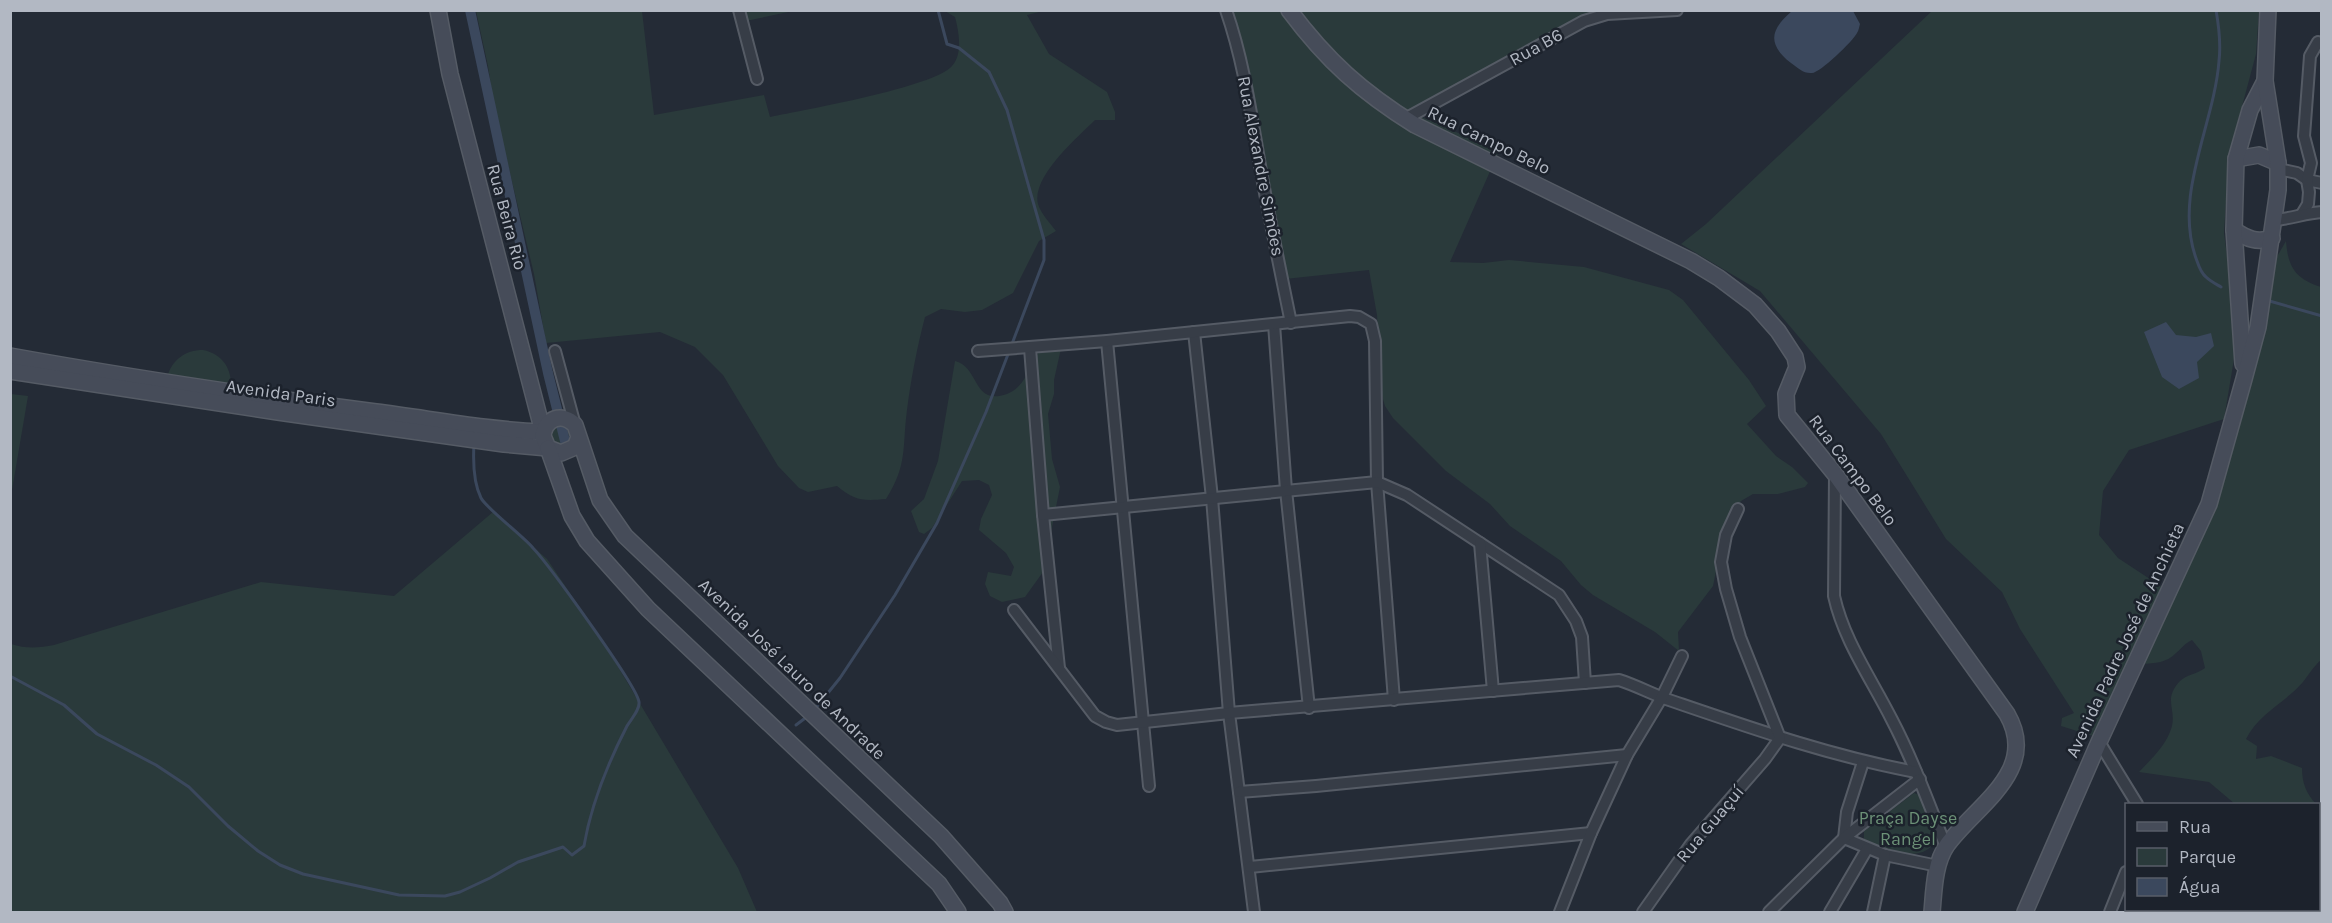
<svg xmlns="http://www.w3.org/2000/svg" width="2332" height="923" font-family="Karla,sans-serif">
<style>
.green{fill:#2a3a3b}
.water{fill:#3b485d}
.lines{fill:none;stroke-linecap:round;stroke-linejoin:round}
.stream{stroke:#3b485d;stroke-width:3}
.canal{stroke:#3b485d;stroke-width:10}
.street-casing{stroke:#555b65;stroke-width:14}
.secondary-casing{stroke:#555b65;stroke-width:18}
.street{stroke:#373d47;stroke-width:10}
.secondary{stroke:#464c59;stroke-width:15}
.labels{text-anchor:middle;stroke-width:5;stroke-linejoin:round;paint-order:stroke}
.street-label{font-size:18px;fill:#b2b8c3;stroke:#1c222c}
.park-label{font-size:18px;fill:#6c9177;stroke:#1c222c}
</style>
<rect width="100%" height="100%" fill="#242b36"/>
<!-- green -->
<g class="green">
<path d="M476,11H642L654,115L764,95L770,117C804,110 934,87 952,66C963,54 959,32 955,17L945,11H1043L1027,15L1049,54L1107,92L1115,112V120H1095C1078,137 1031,177 1038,204C1041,214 1050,223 1056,231L1039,241L1013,293L982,310L965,312L941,309L925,317C917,348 911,378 907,410C902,448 908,464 886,499C863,501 855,501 837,486L808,492L799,488L778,466L723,375L695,347L660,332L546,343L534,274L494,106L488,66Z"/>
<polygon points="743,11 793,11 746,21"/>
<polygon points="1229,11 1599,11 1415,114 1499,151 1450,262 1483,263 1509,260 1584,267 1669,290 1683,300 1749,380 1766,406 1747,424 1776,456 1792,467 1808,483 1805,487 1778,494 1753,494 1741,501 1731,512 1724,532 1713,586 1678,632 1679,651 1655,632 1593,595 1581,585 1561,561 1510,526 1490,504 1446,471 1393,418 1385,406 1381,392 1377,315 1369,270 1285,279"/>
<polygon points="1932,11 2259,11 2256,54 2229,155 2224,233 2232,294 2235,353 2224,419 2129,450 2103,491 2099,535 2118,558 2162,587 2093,736 2061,726 2062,718 2074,713 2020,629 2002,592 1946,539 1881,434 1760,291 1681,244 1706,224"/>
<path d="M2286,241C2288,268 2296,279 2321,287V660C2313,667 2310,673 2303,682C2285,703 2259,713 2246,739L2257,746L2256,759L2271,756L2302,768C2302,783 2306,793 2316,804H2235L2209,782L2139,772C2152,758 2167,745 2172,726C2176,708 2163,699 2180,681C2186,675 2197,674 2205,668L2201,651L2192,640C2184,644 2182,648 2176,653C2167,663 2155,663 2142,664L2226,468L2235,440L2271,267Z"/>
<path d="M1049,339H1057L1062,344L1054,380V394L1048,414L1052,459L1060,487L1043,572L1025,597L1002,602L990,596L985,584L988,572L1011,576L1014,567L1006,553L979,530L981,519L992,495L989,485L979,480L962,481L932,528L924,534L919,532L911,511L924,499L938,461L955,361C980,367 972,406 1007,394C1029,386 1033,353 1049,339Z"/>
<path d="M203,350C222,354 232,368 231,388L167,377C172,360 185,350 203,350Z"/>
<polygon points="11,394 28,396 11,496"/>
<polygon points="558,423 573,430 572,443 556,447 549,432"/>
<path d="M493,512L547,559L605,645L738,868L757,912H11V644C26,649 39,648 54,645L261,582L394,596Z"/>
<path d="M1914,793L1922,796L1938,836C1927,866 1886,852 1864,841V831Z"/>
<polygon points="2318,808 2322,811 2321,891 2318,890"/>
</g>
<!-- water -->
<g class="water">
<path d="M1792,11H1853L1860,24C1859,27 1859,30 1857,33C1853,41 1820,73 1812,73C1804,74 1798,68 1791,63C1767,44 1770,30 1792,11Z"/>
<polygon points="2166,322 2176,335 2196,337 2211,333 2214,346 2197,362 2199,378 2179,389 2162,377 2144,332"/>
</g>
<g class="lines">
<!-- stream -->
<g class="stream">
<path d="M2216,10C2219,27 2221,44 2219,61C2214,126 2172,196 2197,261C2199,267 2201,273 2206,277C2210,281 2216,284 2221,287"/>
<polyline points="2266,300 2322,316"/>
<path d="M10,676L64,705L97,734L156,765L189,787L228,826L258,851L280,865L303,874L399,895L445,896L460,892L490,878L518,862L563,847L572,855L584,846C591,805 608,763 627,726C631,719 640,710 639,702C637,686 549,565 533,548C523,536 486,508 481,498C473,482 473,461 474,444"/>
<polyline points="815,709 840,678 895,595 937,523 986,412 1044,260 1044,240 1007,110 989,72 959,48 947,44 938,10"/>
<polyline points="796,725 808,716"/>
<polyline points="2318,861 2322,863"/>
</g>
<!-- canal -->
<polyline class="canal" points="470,10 548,373 566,445"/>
<defs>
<g id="street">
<polyline points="739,10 757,79"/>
<path d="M1226,10C1245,65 1252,121 1262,177C1271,226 1281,274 1291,323"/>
<polyline points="1405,119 1584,21 1607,14 1677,10"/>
<polyline points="2278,169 2297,173 2307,180 2322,183"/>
<polyline points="2302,214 2308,204 2309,192 2307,180 2311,163 2304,136 2310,56 2318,42"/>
<path d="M2274,220C2291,219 2305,213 2322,212"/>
<polyline points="1274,324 1286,490 1309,708"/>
<polyline points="1194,332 1212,498 1229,713 1254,912"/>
<polyline points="1107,341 1149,786"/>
<polyline points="1030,348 1043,515 1059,668"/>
<polyline points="555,351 575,425"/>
<polyline points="978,351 1107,341 1350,316 1359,317 1371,324 1375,341 1377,482 1394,700"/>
<path d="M1835,475L1834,596C1844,641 1871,678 1892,720C1913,760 1929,804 1946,847"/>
<polyline points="1043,515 1377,482 1407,495 1559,595 1576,621 1582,637 1585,683"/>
<polyline points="1480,543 1493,691"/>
<path d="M1014,610L1095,716L1106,722L1117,725L1229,713L1619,680C1635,685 1650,693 1666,699C1748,727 1830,756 1916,772"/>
<polyline points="2099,742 2137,804"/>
<polyline points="1863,762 1847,812 1844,838 1885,855 1938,866"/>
<polyline points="1239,792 1316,786 1627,755"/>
<polyline points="1250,867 1591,833"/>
<polyline points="2320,899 2322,904"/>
<polyline points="1560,912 1591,833 1627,755 1662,697 1682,656"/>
<polyline points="1643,912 1691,844 1765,759 1780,738 1740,637 1726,589 1721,562 1726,535 1738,509"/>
<polyline points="1769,912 1844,838 1920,779"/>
<polyline points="1830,912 1867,849"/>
<polyline points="1873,912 1885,855"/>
<polyline points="2110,912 2126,872"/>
</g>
<g id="secondary">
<polyline points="438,10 450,74 543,432"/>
<path d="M1289,10C1327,61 1362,92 1415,125L1691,261L1719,278L1755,305L1778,331L1795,357L1797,367L1786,394L1787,415L1835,474L2007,714C2040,771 1976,805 1947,845C1934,864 1934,891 1932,912"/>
<polyline points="2236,159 2259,155 2278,163"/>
<path d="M2234,230C2247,239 2257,243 2272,238"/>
<path d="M10,356C132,378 253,396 376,412C432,419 486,430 543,432"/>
<polyline points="2243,364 2234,230 2236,159 2250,110 2265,81"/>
<polyline points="10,371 278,412 504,444 548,448"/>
<path d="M579,437L575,447L561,453L548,448L543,436C545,418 562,412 575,425L600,500L625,536L941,836L1000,903L1005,912"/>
<polyline points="548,448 572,516 587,541 648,609 939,884 958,912"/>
<polyline points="2025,912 2099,742 2209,504 2244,379 2258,327 2278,190 2278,163 2265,81 2268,10"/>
</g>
</defs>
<!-- street casing -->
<use href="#street" class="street-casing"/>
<!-- secondary casing -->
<use href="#secondary" class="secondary-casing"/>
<!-- street -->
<use href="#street" class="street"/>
<!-- secondary -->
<use href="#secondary" class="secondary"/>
</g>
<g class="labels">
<!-- street labels -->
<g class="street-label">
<text transform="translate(1536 47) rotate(-29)" y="6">Rua B6</text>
<text transform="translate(1489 140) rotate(26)" y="6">Rua Campo Belo</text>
<text transform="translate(1261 166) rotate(79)" y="6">Rua Alexandre Simões</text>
<text transform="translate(507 217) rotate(75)" y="6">Rua Beira Rio</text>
<text transform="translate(281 393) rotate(8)" y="6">Avenida Paris</text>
<text transform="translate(1853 470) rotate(53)" y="6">Rua Campo Belo</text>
<text transform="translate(2125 640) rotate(-65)" y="6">Avenida Padre José de Anchieta</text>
<text transform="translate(792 669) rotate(44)" y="6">Avenida José Lauro de Andrade</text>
<text transform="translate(1710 824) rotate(-50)" y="6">Rua Guaçuí</text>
</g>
<!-- park labels -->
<g class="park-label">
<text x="1908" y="824">Praça Dayse<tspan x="1908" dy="21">Rangel</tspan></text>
</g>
</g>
<!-- border -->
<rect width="2332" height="923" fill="none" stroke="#b2b8c3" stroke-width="24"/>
<!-- legend -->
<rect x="2125" y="803" width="195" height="108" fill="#1c222c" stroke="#585e68" stroke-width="1.5"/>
<rect x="2137" y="822" width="30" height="9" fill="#464c59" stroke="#585e68" stroke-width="1.5"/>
<text x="2179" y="833" font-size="18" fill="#b2b8c3">Rua</text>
<rect x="2137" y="848" width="30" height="18" fill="#2a3a3b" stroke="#585e68" stroke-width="1.5"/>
<text x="2179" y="863" font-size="18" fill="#b2b8c3">Parque</text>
<rect x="2137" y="878" width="30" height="18" fill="#3b485d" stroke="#585e68" stroke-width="1.5"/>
<text x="2179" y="893" font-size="18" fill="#b2b8c3">Água</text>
</svg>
